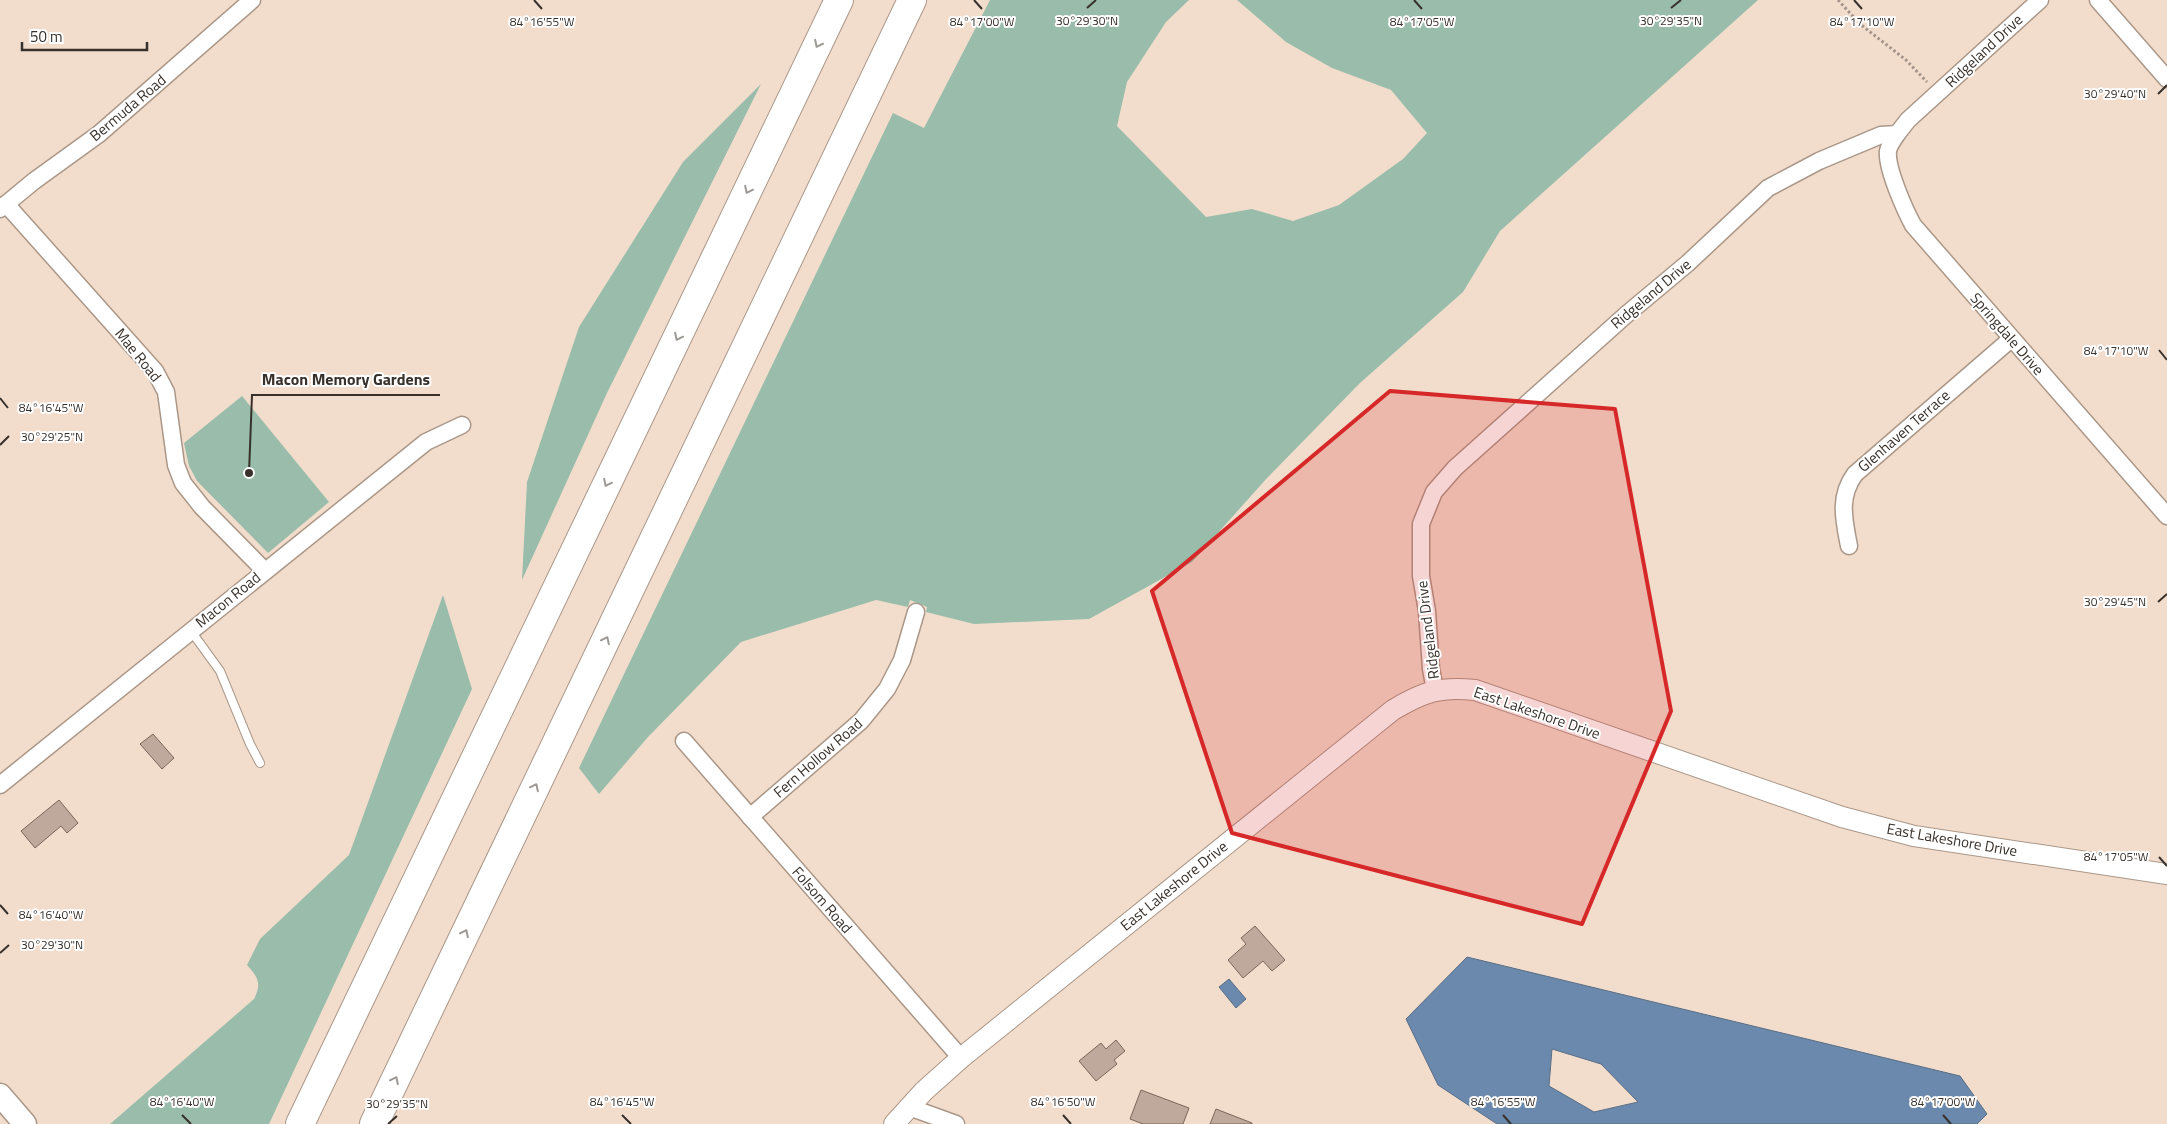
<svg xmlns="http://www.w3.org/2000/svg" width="2167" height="1124" font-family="'Titillium Web',sans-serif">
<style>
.green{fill:#99bdaa}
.water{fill:#6a89ac;stroke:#5b6e85;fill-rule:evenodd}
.building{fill:#bfa99c;stroke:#7a665a}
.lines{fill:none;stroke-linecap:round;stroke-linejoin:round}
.service-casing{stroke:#aa9788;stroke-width:10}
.minor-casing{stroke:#aa9788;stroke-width:19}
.tertiary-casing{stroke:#aa9788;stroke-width:22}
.secondary-casing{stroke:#aa9788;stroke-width:25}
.motorway-casing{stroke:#aa9788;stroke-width:30}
.path{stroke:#a39388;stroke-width:3;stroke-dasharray:2.5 2.5;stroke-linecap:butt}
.service{stroke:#fff;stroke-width:8}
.minor{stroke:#fff;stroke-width:16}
.tertiary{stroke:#fff;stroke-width:20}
.secondary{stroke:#fff;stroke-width:22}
.motorway{stroke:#fff;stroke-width:28}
.oneway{stroke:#9c9894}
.marked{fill:#d62828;fill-opacity:0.2;stroke:#d62828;stroke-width:4;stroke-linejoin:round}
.ticks{fill:none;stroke:#38302a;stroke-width:2}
.labels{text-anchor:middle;stroke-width:4;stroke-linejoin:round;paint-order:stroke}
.street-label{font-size:15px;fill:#38302a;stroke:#fff}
.ticks-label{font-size:12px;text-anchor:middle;fill:#38302a;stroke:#fff;stroke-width:4;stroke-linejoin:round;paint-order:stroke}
.leader{fill:none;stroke:#38302a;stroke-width:2}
.callout-dot{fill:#38302a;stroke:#fff;stroke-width:2}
.callout-label{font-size:16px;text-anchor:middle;font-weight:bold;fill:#38302a;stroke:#fff;stroke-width:4;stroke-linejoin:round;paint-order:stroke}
</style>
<rect width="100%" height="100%" fill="#f2ddcd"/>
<!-- green -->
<g class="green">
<polygon points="990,0 1189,0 1166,22 1127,82 1117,126 1206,217 1252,209 1293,221 1339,205 1403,159 1427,133 1391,90 1332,68 1286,42 1237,0 1758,0 1500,231 1463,292 1360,383 1267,478 1192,562 1089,619 974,624 926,612 927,607 910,600 908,607 876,600 741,642 648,737 599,794 579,768 893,113 924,128"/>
<polygon points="761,84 607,393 522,580 527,482 579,327 683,162"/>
<polygon points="242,396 329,502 268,553 197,481 189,466 184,443"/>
<path d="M443,595L472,689L269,1124H110L254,999C262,984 258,977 247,965L260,939L349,855Z"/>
</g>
<!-- water -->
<g class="water">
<path d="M1467,957L1960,1076L1987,1114L1977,1124H1497L1438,1085L1406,1019ZM1552,1049L1601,1064L1638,1102L1594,1112L1549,1086Z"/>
<polygon points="1229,979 1246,999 1236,1008 1219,987"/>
</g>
<!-- building -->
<g class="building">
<polygon points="153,734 174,758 162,769 140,744"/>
<polygon points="59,800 78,823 67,833 61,826 35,848 21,831"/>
<polygon points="1255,926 1285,960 1272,971 1263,961 1243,978 1228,960 1246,944 1241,938"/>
<polygon points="1116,1040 1125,1051 1114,1060 1117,1064 1096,1081 1079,1061 1101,1043 1106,1049"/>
<polygon points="1141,1090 1189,1108 1183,1124 1143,1124 1130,1119"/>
<polygon points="1216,1109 1252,1123 1252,1124 1210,1124"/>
</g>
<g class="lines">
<defs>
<polyline id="service" points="191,631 220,671 250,744 260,763"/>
<g id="minor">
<polyline points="2098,0 2167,79"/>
<path d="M1897,134C1894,139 1889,145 1888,151C1886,168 1905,210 1913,225L2167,516"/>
<polyline points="6,204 155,371 166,392 176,465 183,483 202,507 265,571"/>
<polyline points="0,209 34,181 99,134 252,0"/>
<path d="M1849,546C1844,520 1838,497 1855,474L2011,339"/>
<polyline points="1435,690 1431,669 1427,611 1421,576 1421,524 1434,492 1455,468 1627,314 1688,263 1768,188 1819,161 1881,135 1897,134 1908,120 2040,0"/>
<polyline points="684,741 961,1058"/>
<polyline points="0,785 426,442 462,425"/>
<polyline points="750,817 861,721 887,689 902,660 916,612"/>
<polyline points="909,1107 956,1124"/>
</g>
<path id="tertiary" d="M894,1124L924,1091L961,1058L1393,710C1423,692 1440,686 1475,690L1842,817L1914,836L2167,874"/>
<polyline id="secondary" points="0,1095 25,1124"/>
<g id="motorway">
<polyline points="300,1124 839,0"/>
<polyline points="374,1124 912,0"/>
</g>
</defs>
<!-- service casing -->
<use href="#service" class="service-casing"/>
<!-- minor casing -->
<use href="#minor" class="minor-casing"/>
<!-- tertiary casing -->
<use href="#tertiary" class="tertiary-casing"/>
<!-- secondary casing -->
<use href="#secondary" class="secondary-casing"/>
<!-- motorway casing -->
<use href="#motorway" class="motorway-casing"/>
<!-- path -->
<polyline class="path" points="1838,0 1860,24 1906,60 1927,82"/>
<!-- service -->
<use href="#service" class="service"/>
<!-- minor -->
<use href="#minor" class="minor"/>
<!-- tertiary -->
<use href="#tertiary" class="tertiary"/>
<!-- secondary -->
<use href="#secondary" class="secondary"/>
<!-- motorway -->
<use href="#motorway" class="motorway"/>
</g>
<!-- one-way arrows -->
<defs><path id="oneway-chevron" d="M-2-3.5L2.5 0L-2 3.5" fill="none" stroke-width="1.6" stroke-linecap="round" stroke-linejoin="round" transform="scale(1.25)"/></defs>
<g class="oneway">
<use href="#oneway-chevron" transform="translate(818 44) rotate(116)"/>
<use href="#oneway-chevron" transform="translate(748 190) rotate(116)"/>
<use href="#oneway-chevron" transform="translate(678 337) rotate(116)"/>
<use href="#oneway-chevron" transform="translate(607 483) rotate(116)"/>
<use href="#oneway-chevron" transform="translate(606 640) rotate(-64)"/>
<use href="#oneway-chevron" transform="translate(535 787) rotate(-64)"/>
<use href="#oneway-chevron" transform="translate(465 933) rotate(-64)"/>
<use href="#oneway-chevron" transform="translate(395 1080) rotate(-64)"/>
</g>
<!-- marked area -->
<path class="marked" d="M1390,391L1615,409L1671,711L1582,924L1232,833L1152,591Z"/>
<!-- ticks -->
<path class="ticks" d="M534,0L542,9M974,0L982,9M1414,0L1422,9M1854,0L1862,9M1087,8L1096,0M1671,8L1681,0M2158,94L2167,85M2159,350L2167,360M0,398L8,408M0,445L9,436M2158,602L2167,594M2159,857L2167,866M0,905L8,914M0,953L9,945M182,1115L191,1124M622,1115L631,1124M1063,1115L1071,1124M1503,1115L1511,1124M1943,1115L1951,1124M388,1124L397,1116"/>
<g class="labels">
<!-- street labels -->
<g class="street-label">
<text transform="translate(1984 51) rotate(-43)" y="5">Ridgeland Drive</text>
<text transform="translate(128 108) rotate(-40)" y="5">Bermuda Road</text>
<text transform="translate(1651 294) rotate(-40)" y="5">Ridgeland Drive</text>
<text transform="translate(2007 334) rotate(49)" y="5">Springdale Drive</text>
<text transform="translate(138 355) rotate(51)" y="5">Mae Road</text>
<text transform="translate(1904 431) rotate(-41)" y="5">Glenhaven Terrace</text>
<text transform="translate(228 600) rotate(-39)" y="5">Macon Road</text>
<text transform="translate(1428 630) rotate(-97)" y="5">Ridgeland Drive</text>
<text transform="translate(1537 713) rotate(19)" y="5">East Lakeshore Drive</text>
<text transform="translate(818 758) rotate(-41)" y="5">Fern Hollow Road</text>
<text transform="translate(1952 840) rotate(10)" y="5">East Lakeshore Drive</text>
<text transform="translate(1174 886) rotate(-39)" y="5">East Lakeshore Drive</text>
<text transform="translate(822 900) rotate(49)" y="5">Folsom Road</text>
</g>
</g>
<g class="ticks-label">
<text x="1087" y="25">30°29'30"N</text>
<text x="1671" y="25">30°29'35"N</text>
<text x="1862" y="26">84°17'10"W</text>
<text x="542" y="26">84°16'55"W</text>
<text x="982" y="26">84°17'00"W</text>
<text x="1422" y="26">84°17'05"W</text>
<text x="2115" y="98">30°29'40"N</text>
<text x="2116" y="355">84°17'10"W</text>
<text x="51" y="412">84°16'45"W</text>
<text x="52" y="441">30°29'25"N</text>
<text x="2115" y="606">30°29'45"N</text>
<text x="2116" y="861">84°17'05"W</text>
<text x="51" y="919">84°16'40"W</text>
<text x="52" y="949">30°29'30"N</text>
<text x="182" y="1106">84°16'40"W</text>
<text x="622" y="1106">84°16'45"W</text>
<text x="1063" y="1106">84°16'50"W</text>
<text x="1503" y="1106">84°16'55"W</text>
<text x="1943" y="1106">84°17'00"W</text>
<text x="397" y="1108">30°29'35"N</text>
</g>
<!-- callouts -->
<path class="leader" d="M249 473L252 395H440"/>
<circle class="callout-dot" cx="249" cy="473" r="5"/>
<g class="callout-label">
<text x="346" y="385">Macon Memory Gardens</text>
</g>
<!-- scale -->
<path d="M22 42v8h125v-8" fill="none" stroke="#38302a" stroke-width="2.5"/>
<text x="30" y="42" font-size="15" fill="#38302a" stroke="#ffffff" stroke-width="4" paint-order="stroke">50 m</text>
</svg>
